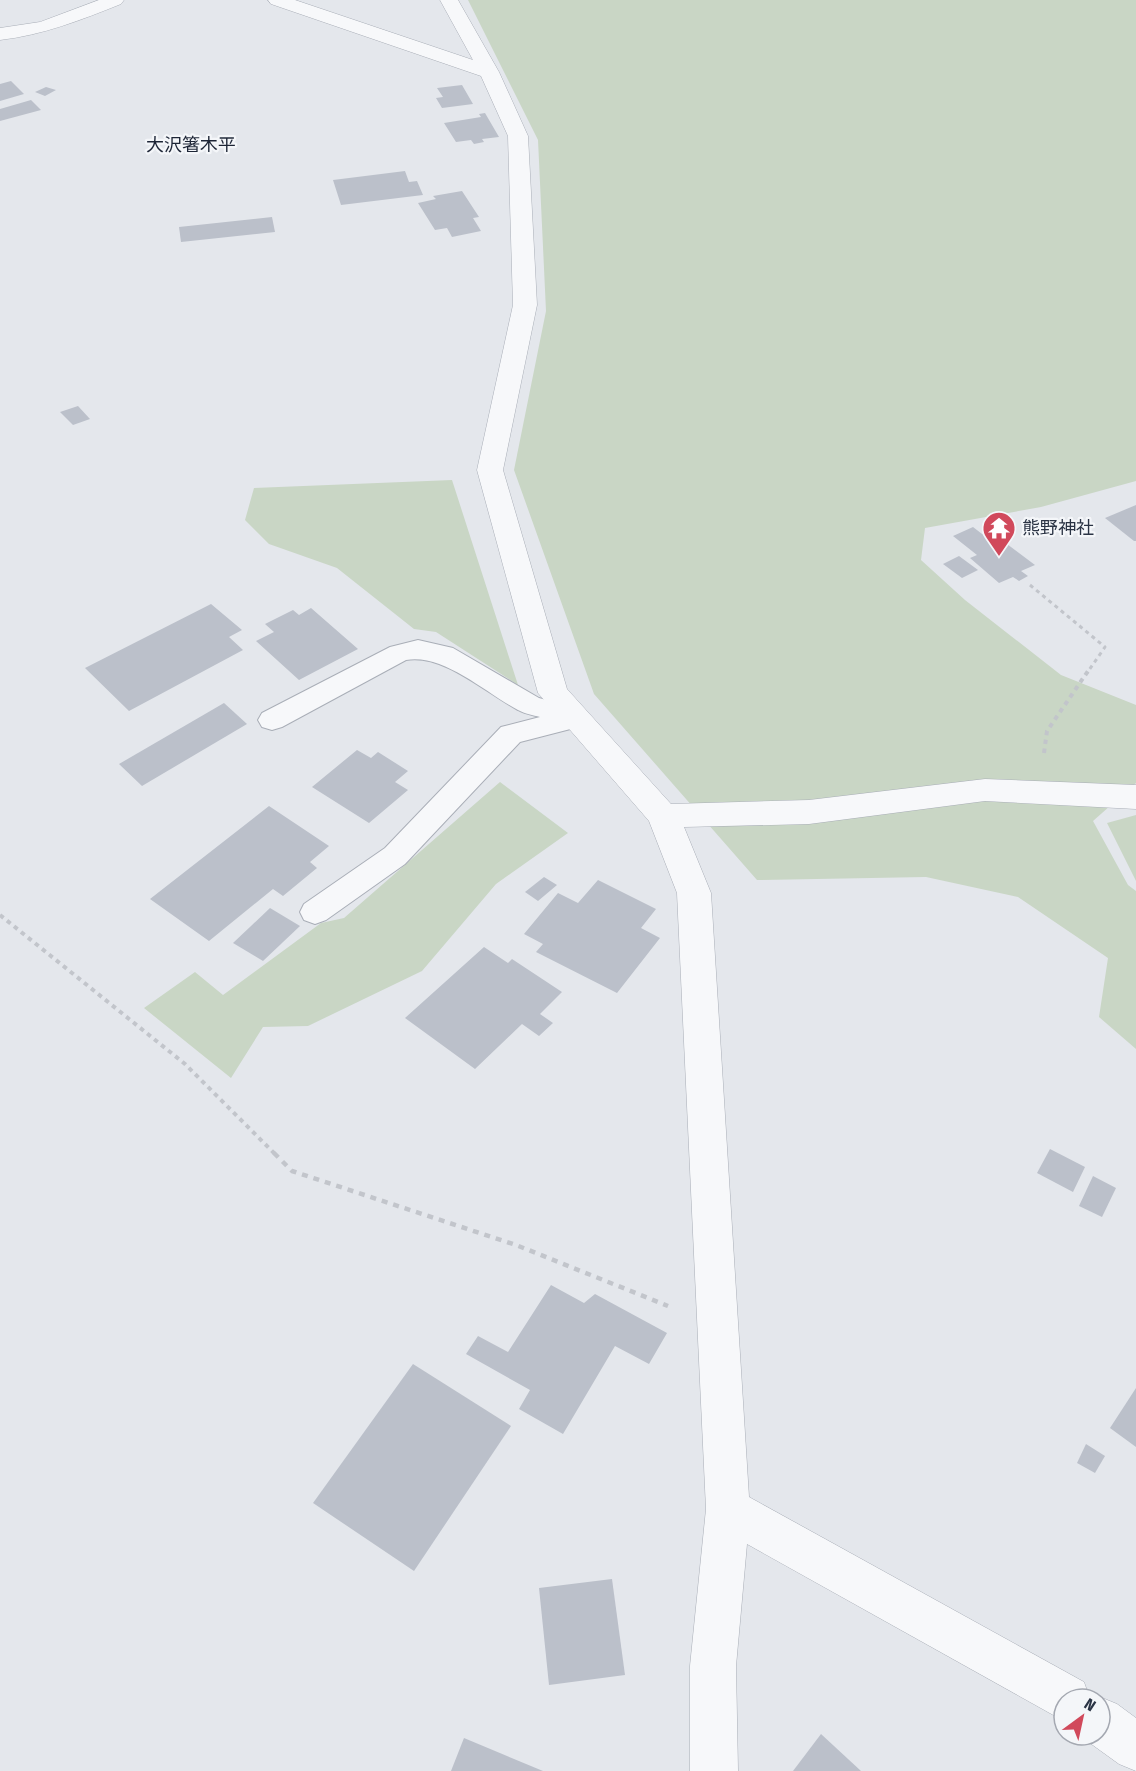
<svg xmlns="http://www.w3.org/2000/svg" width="1136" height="1771" font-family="'Fira Sans Condensed','Noto Sans JP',sans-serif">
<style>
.green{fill:#c9d6c5}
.building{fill:#bbc0ca}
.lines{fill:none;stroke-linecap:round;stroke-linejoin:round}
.lane-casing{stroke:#a9aeb7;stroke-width:2}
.street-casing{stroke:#a9aeb7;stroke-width:1}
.path-far2{stroke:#c2c5cb;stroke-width:3;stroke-dasharray:4 4;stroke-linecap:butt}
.path-far1{stroke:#c2c5cb;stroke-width:4;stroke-dasharray:4.5 4.5;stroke-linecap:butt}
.path{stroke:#c2c5cb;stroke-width:4.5;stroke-dasharray:6 6;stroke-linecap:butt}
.lane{fill:#f7f8fa;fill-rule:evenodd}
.street{fill:#f7f8fa;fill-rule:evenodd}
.labels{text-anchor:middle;stroke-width:4.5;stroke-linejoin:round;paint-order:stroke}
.far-quarter-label{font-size:18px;fill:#1d2536;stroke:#f4f6f9}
.poi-label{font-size:18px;fill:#2b3445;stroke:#f4f6f9;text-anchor:start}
</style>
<rect width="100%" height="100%" fill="#e4e7ec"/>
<!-- green -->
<g class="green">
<polygon points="468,0 1136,0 1136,481 1041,507 925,528 921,560 965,600 1061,675 1136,705 1136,783 1093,821 1128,885 1136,891 1136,1049 1099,1017 1108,958 1018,897 926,877 757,880 594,694 514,470 546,311 538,140"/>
<polygon points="452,480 518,685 436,632 414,629 337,568 269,544 245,520 254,488"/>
<polygon points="500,782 568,833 496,884 422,971 308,1026 263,1027 231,1078 144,1008 195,972 223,995 321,923 344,918"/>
<polygon points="1136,815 1136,881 1107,823"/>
</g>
<!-- building -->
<g class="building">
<polygon points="11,81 24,94 0,101 0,84"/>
<polygon points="462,85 473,104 442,108 436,98 443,97 437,88"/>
<polygon points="46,87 56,90 45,96 35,92"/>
<polygon points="31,100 41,110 0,121 0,109"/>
<polygon points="485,113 499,137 482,139 484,142 474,144 471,140 456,142 444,123 481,117 479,114"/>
<polygon points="405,171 409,182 417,181 423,195 341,205 333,180"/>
<polygon points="462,191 479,217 473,218 481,231 452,237 447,228 435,230 418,203 436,199 433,196"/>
<polygon points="272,217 275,232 181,242 179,227"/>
<polygon points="78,406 90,419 73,425 60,412"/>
<polygon points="1136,505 1136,541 1134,541 1105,518"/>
<polygon points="973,527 999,547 1007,544 1035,565 1021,571 1028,576 1019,581 1013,577 999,583 970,558 977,555 953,536"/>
<polygon points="959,556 978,570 962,578 943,564"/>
<polygon points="211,604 242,630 229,637 243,650 129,711 85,668"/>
<polygon points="311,608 358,649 299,680 256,641 274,632 265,624 293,610 299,615"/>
<polygon points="224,703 247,724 142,786 119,764"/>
<polygon points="357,750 371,758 378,752 408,771 395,782 408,790 369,823 312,787"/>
<polygon points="269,806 329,846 310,862 317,868 283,896 273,889 209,941 150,899"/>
<polygon points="544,877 557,885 538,901 525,892"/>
<polygon points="598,880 656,909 641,928 660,938 617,993 536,952 543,944 524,934 558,893 578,903"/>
<polygon points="270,908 300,926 263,961 233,943"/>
<polygon points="484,947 508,963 512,959 562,992 540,1014 553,1023 539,1036 522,1024 475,1069 405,1018"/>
<polygon points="1050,1149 1085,1167 1073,1192 1037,1173"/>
<polygon points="1093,1176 1116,1188 1102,1217 1079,1206"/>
<polygon points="551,1285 584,1303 595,1294 667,1333 649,1364 615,1346 563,1434 519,1409 530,1390 466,1354 478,1336 508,1352"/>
<polygon points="413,1364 511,1426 414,1571 313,1503"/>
<polygon points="1136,1388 1136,1447 1110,1428"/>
<polygon points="1086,1444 1105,1456 1095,1473 1077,1463"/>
<polygon points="612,1579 625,1675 549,1685 539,1588"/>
<polygon points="821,1734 861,1771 793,1771"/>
<polygon points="464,1738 543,1771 451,1771"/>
</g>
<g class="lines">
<defs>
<path id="lane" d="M418,640L453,648L539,698L586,711L590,718L586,725L520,742L405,864L326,920L315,924L304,920L300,912L304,904L385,848L501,727L540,717C533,715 525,714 518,710C486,693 443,653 406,660L282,727L272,730L262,727L258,720L262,713L390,647Z"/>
<g id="street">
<path d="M99,0H124L121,4C81,20 43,35 0,40V28L40,22Z"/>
<polygon points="268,0 295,0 473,60 440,0 458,0 499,72 528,136 537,305 503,470 567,689 671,804 809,800 985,779 1136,785 1136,809 985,801 809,824 684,827 711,893 749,1497 1084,1682 1090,1699 1064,1699 1064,1721 747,1544 736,1666 738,1771 690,1771 690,1666 706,1509 677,893 649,821 538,693 477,470 513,305 508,136 481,76 271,4"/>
<polygon points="1100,1697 1117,1704 1136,1718 1136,1771 1119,1764 1083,1738 1082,1735 1100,1735 1100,1699 1096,1699"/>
</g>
</defs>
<!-- lane casing -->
<use href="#lane" class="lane-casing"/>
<!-- street casing -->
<use href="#street" class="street-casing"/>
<!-- path-far2 -->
<polyline class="path-far2" points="1030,585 1105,647 1087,673"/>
<!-- path-far1 -->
<g class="path-far1">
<polyline points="1044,753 1047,731 1088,671"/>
<polyline points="0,915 185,1064 276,1155"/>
</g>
<!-- path -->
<polyline class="path" points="274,1153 292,1171 516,1245 668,1306"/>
<!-- lane -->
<use href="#lane" class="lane"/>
<!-- street -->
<use href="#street" class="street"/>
</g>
<!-- icons -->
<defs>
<symbol id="temple-pin" viewBox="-11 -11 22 30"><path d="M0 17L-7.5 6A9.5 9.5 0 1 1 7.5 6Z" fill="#d1495b" stroke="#f4f6f9"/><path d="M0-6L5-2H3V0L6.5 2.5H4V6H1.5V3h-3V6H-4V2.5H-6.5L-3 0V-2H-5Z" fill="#fff"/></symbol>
</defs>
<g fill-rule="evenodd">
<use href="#temple-pin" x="980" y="509" width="38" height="52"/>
</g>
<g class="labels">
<!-- far-quarter labels -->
<g class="far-quarter-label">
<text x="191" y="151">大沢箸木平</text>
</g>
<!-- poi labels -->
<g class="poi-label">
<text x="1022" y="534">熊野神社</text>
</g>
</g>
<!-- north arrow -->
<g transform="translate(1082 1717) rotate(33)"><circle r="28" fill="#f4f6f9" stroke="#a4a8b1" stroke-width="1.5"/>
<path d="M0-4.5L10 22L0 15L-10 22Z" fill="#d1495b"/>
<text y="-9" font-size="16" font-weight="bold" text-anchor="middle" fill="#2b3445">N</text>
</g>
</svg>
